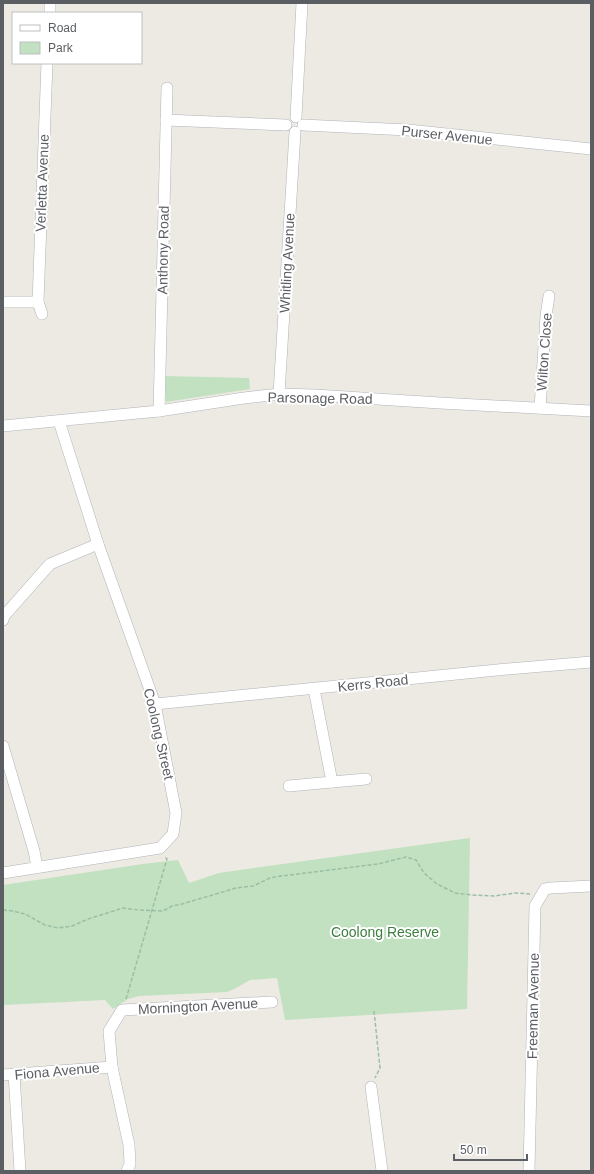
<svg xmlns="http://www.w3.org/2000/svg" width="594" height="1174" font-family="Arial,sans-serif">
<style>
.green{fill:#c1e1c1}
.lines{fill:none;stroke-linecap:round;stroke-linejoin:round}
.minor-casing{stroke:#b0b3b7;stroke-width:12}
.path{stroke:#9abfa4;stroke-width:1.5;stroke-dasharray:4 2;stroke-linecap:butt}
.minor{stroke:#fff;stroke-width:11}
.labels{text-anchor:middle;stroke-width:4;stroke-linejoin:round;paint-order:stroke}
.street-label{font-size:14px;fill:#5b5e62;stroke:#fff}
.park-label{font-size:14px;fill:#3d7f3f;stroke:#fff}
</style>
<rect width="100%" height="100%" fill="#eceae3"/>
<!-- green -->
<g class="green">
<polygon points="165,376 249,378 250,389 166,402"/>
<polygon points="470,838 467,1009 285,1020 277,978 250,980 234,989 227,992 139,996 128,999 113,1009 105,1000 3,1005 3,885 143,864 178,860 189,883 219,873"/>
</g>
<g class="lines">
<defs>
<g id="minor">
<polyline points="50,13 50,3"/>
<polyline points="296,117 302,3"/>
<polyline points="166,120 286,125"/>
<polyline points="303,125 408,130 591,149"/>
<polyline points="3,302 38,302 47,63"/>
<polyline points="38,302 42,314"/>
<polyline points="279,394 295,132"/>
<polyline points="540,408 546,316 549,296"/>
<polyline points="159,411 167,88"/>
<polyline points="3,426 159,411 244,398 279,394 315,395 440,403 591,411"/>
<polyline points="3,620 4,616 50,564 98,544"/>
<polyline points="155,704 507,669 591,662"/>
<polyline points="3,746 34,851 37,867"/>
<polyline points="332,782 366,779"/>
<polyline points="289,786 332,782 314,689"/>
<polyline points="3,873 160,848 173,834 176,813 155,704 98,544 59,421"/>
<polyline points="14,1074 20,1171"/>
<polyline points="3,1075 112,1067"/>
<polyline points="371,1087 382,1171"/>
<polyline points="127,1171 130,1164 129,1145 112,1067 109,1031 122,1010 272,1002"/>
<polyline points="529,1171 535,906 545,889 551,888 591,886"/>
</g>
</defs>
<!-- minor casing -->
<use href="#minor" class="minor-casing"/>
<!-- path -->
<g class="path">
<polyline points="3,910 13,911 25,914 45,925 58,928 72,926 88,919 123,908 139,910 163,911 172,906 182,904 236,888 253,886 270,878 281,876 378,864 406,857 416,860 424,873 437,884 455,893 472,895 494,896 515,893 530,894"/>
<polyline points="126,999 162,876 167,859 165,857"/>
<polyline points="374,1011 380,1068 375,1078"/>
</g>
<!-- minor -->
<use href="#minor" class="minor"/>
</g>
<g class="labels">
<!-- street labels -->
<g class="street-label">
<text transform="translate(447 135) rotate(6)" y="5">Purser Avenue</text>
<text transform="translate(42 183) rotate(-88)" y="5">Verletta Avenue</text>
<text transform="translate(163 250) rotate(-89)" y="5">Anthony Road</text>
<text transform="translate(287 263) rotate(-87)" y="5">Whitling Avenue</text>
<text transform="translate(544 352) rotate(-86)" y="5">Wilton Close</text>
<text transform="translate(320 398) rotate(1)" y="5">Parsonage Road</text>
<text transform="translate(373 683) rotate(-6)" y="5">Kerrs Road</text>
<text transform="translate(159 734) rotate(77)" y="5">Coolong Street</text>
<text transform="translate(198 1006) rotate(-3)" y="5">Mornington Avenue</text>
<text transform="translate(533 1006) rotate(-89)" y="5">Freeman Avenue</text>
<text transform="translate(57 1071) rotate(-5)" y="5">Fiona Avenue</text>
</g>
<!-- park labels -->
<g class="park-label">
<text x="385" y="937">Coolong Reserve</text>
</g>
</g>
<!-- border -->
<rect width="594" height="1174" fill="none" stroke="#5b5e62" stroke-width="8"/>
<!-- legend -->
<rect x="12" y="12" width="130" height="52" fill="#ffffff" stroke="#bdbfc0"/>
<rect x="20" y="25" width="20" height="6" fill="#ffffff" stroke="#bdbfc0"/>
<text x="48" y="32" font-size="12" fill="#5b5e62">Road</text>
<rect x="20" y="42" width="20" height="12" fill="#c1e1c1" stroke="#bdbfc0"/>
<text x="48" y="52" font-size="12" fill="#5b5e62">Park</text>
<!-- scale -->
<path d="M454 1154v6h73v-6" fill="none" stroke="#5b5e62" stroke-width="2"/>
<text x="460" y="1154" font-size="12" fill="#5b5e62" stroke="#ffffff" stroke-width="3" paint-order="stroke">50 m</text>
</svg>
